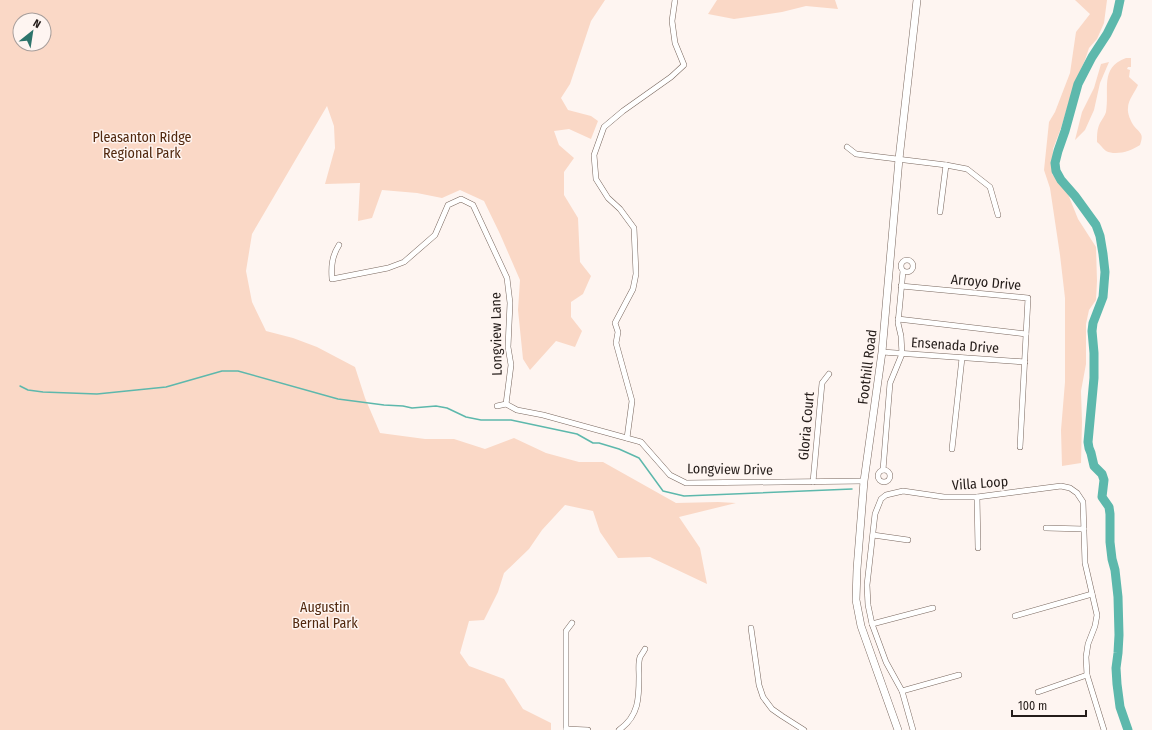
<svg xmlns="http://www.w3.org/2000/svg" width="1152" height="730" font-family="'Fira Sans Condensed',sans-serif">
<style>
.green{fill:#fad8c6;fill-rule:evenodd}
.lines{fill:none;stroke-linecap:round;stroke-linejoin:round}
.stream{stroke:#5db8ac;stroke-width:1.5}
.river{stroke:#5db8ac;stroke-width:9}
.street-casing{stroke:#79675e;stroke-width:6}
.secondary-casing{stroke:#79675e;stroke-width:8}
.street{stroke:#fff;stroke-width:5}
.secondary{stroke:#fff;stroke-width:7}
.labels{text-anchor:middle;stroke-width:3;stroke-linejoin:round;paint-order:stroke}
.park-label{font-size:14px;fill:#51280e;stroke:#fef5f1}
.street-label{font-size:14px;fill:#241c19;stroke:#fef5f1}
</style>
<rect width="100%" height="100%" fill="#fef5f1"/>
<!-- green -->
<g class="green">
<path d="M0,0H605L591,21L570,84L561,98L568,110L591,116L598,121L591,139L569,129L554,131L559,145L574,158L564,172V195L578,218L580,262L591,276L583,294L571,302V317L582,331L575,347L556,341L530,370L523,359L518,310L520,280L500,234L484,201L460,190L442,198L417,193L382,190L372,218L358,221L360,183L325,184L335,148L334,126L327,106L252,234L246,271L252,302L266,331L293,338L317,347L355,367L365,398L380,433L425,439H454L485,449L514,438L546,453L579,462H603L676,503L718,502L736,503L679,517L700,548L707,584L650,557L618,558L600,532L593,511L565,505L542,530L529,549L504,573L498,592L484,620L469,621L460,653L469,666L504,679L523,709L551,723V730H0ZM20,20H44V44H20Z"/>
<polygon points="717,0 835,0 838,9 806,6 782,12 734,19 708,14"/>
<polygon points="1075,0 1107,0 1104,23 1097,39 1089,48 1085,60 1075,82 1061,128 1053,149 1052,174 1068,194 1078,219 1096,247 1097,281 1096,300 1089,310 1086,324 1086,364 1081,391 1082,422 1081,463 1062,466 1061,430 1065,382 1065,298 1060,255 1050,188 1044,170 1049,122 1055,112 1070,73 1076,32 1090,14"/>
<path d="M1126,58H1131V67H1128L1127,69L1130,70L1129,77L1138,85C1135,92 1128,100 1128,108C1127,113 1131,122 1134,126C1141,134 1144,134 1140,145C1131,151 1116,156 1106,151C1103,149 1100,144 1097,142C1097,135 1097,129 1100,123C1102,119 1105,116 1106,112C1110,90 1099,68 1126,58Z"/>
<polygon points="1109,62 1100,83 1094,110 1085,130 1075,140 1082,112 1094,88 1101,64"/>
</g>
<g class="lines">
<!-- stream -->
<polyline class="stream" points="20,386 28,390 43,392 97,394 166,387 222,371 238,371 338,399 384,405 403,406 412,408 436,406 447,408 466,417 481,420 511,420 577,434 593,443 599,443 619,449 639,458 663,491 684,496 852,489"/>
<!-- river -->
<polyline class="river" points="1120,0 1117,14 1107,34 1092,57 1078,84 1065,131 1058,151 1055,163 1056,171 1061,180 1075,196 1096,225 1100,236 1103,254 1105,272 1103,297 1093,323 1092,331 1094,353 1094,378 1088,442 1089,448 1091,453 1094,466 1102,474 1104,480 1102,497 1109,507 1110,514 1110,542 1112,559 1115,570 1118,597 1119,635 1118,653 1116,668 1117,684 1120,707 1128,730"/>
<defs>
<g id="street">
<polyline points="847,147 856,154 946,165 967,169 990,187 998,215"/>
<polyline points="940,212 946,165"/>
<path d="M339,245C332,256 331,266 332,279L388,268L404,262L435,235L448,205L461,199L473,205L507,278L510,303L508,347L511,365L506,404"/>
<circle cx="907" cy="266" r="6"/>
<polyline points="901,286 1028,298 1020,447"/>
<polyline points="898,319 1026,334"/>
<polyline points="882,352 1025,362"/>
<polyline points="497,406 506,404 517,410 543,415 641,442 670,475 686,483 864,481"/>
<polyline points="627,438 632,401 616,343 618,332 615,323 633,289 636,274 634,228 620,209 608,198 596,179 594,155 604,127 623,111 671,77 684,65 675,43 672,21 675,0"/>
<polyline points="952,449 962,358"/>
<circle cx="884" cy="476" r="6"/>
<polyline points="883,470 890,383 902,354 901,336 898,323 903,271"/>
<polyline points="813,482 822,383 829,374"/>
<polyline points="977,497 978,548"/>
<polyline points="1046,528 1084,529"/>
<polyline points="873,535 908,540"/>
<polyline points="1015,616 1092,594"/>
<polyline points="872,624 933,608"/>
<polyline points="751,628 759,685 763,697 772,709 782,716 804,730"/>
<polyline points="902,691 959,675"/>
<polyline points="1038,692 1087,675"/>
<polyline points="566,729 588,730"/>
<polyline points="566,730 566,631 572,623"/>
<path d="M619,730C639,716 639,698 639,676C639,670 638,663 640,657C642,654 644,651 645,649"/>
<polyline points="913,730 902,691 886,662 872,624 868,605 867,585 875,514 881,499 886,495 903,491 944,497 977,497 1061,486 1070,488 1077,493 1083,502 1085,563 1097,615 1095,626 1088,644 1086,657 1087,675 1104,730"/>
</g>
<polyline id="secondary" points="898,730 861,626 856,600 857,569 864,481 882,352 899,159 917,0"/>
</defs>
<!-- street casing -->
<use href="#street" class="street-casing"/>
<!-- secondary casing -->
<use href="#secondary" class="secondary-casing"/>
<!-- street -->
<use href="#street" class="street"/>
<!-- secondary -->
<use href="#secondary" class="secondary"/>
</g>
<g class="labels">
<!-- park labels -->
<g class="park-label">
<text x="142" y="142">Pleasanton Ridge<tspan x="142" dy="16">Regional Park</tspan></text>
<text x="325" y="612">Augustin<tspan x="325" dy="16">Bernal Park</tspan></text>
</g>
<!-- street labels -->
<g class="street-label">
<text transform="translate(986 282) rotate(5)" y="5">Arroyo Drive</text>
<text transform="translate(496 334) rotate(-91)" y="5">Longview Lane</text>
<text transform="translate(955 345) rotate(4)" y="5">Ensenada Drive</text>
<text transform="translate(867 367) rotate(-83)" y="5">Foothill Road</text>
<text transform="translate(806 426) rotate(-85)" y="5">Gloria Court</text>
<text transform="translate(730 469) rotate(1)" y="5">Longview Drive</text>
<text transform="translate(980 483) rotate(-4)" y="5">Villa Loop</text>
</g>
</g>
<!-- north arrow -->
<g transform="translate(32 32) rotate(30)"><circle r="19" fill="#fef5f1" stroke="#a79e9b"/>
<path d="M0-3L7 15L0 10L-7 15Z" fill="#2d746b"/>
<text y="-6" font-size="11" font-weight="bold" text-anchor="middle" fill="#241c19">N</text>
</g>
<!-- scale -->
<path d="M1012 710v6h74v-6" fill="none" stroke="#241c19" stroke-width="2"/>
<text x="1018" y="710" font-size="12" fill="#241c19" stroke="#fef5f1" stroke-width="3" paint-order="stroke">100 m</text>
</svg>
